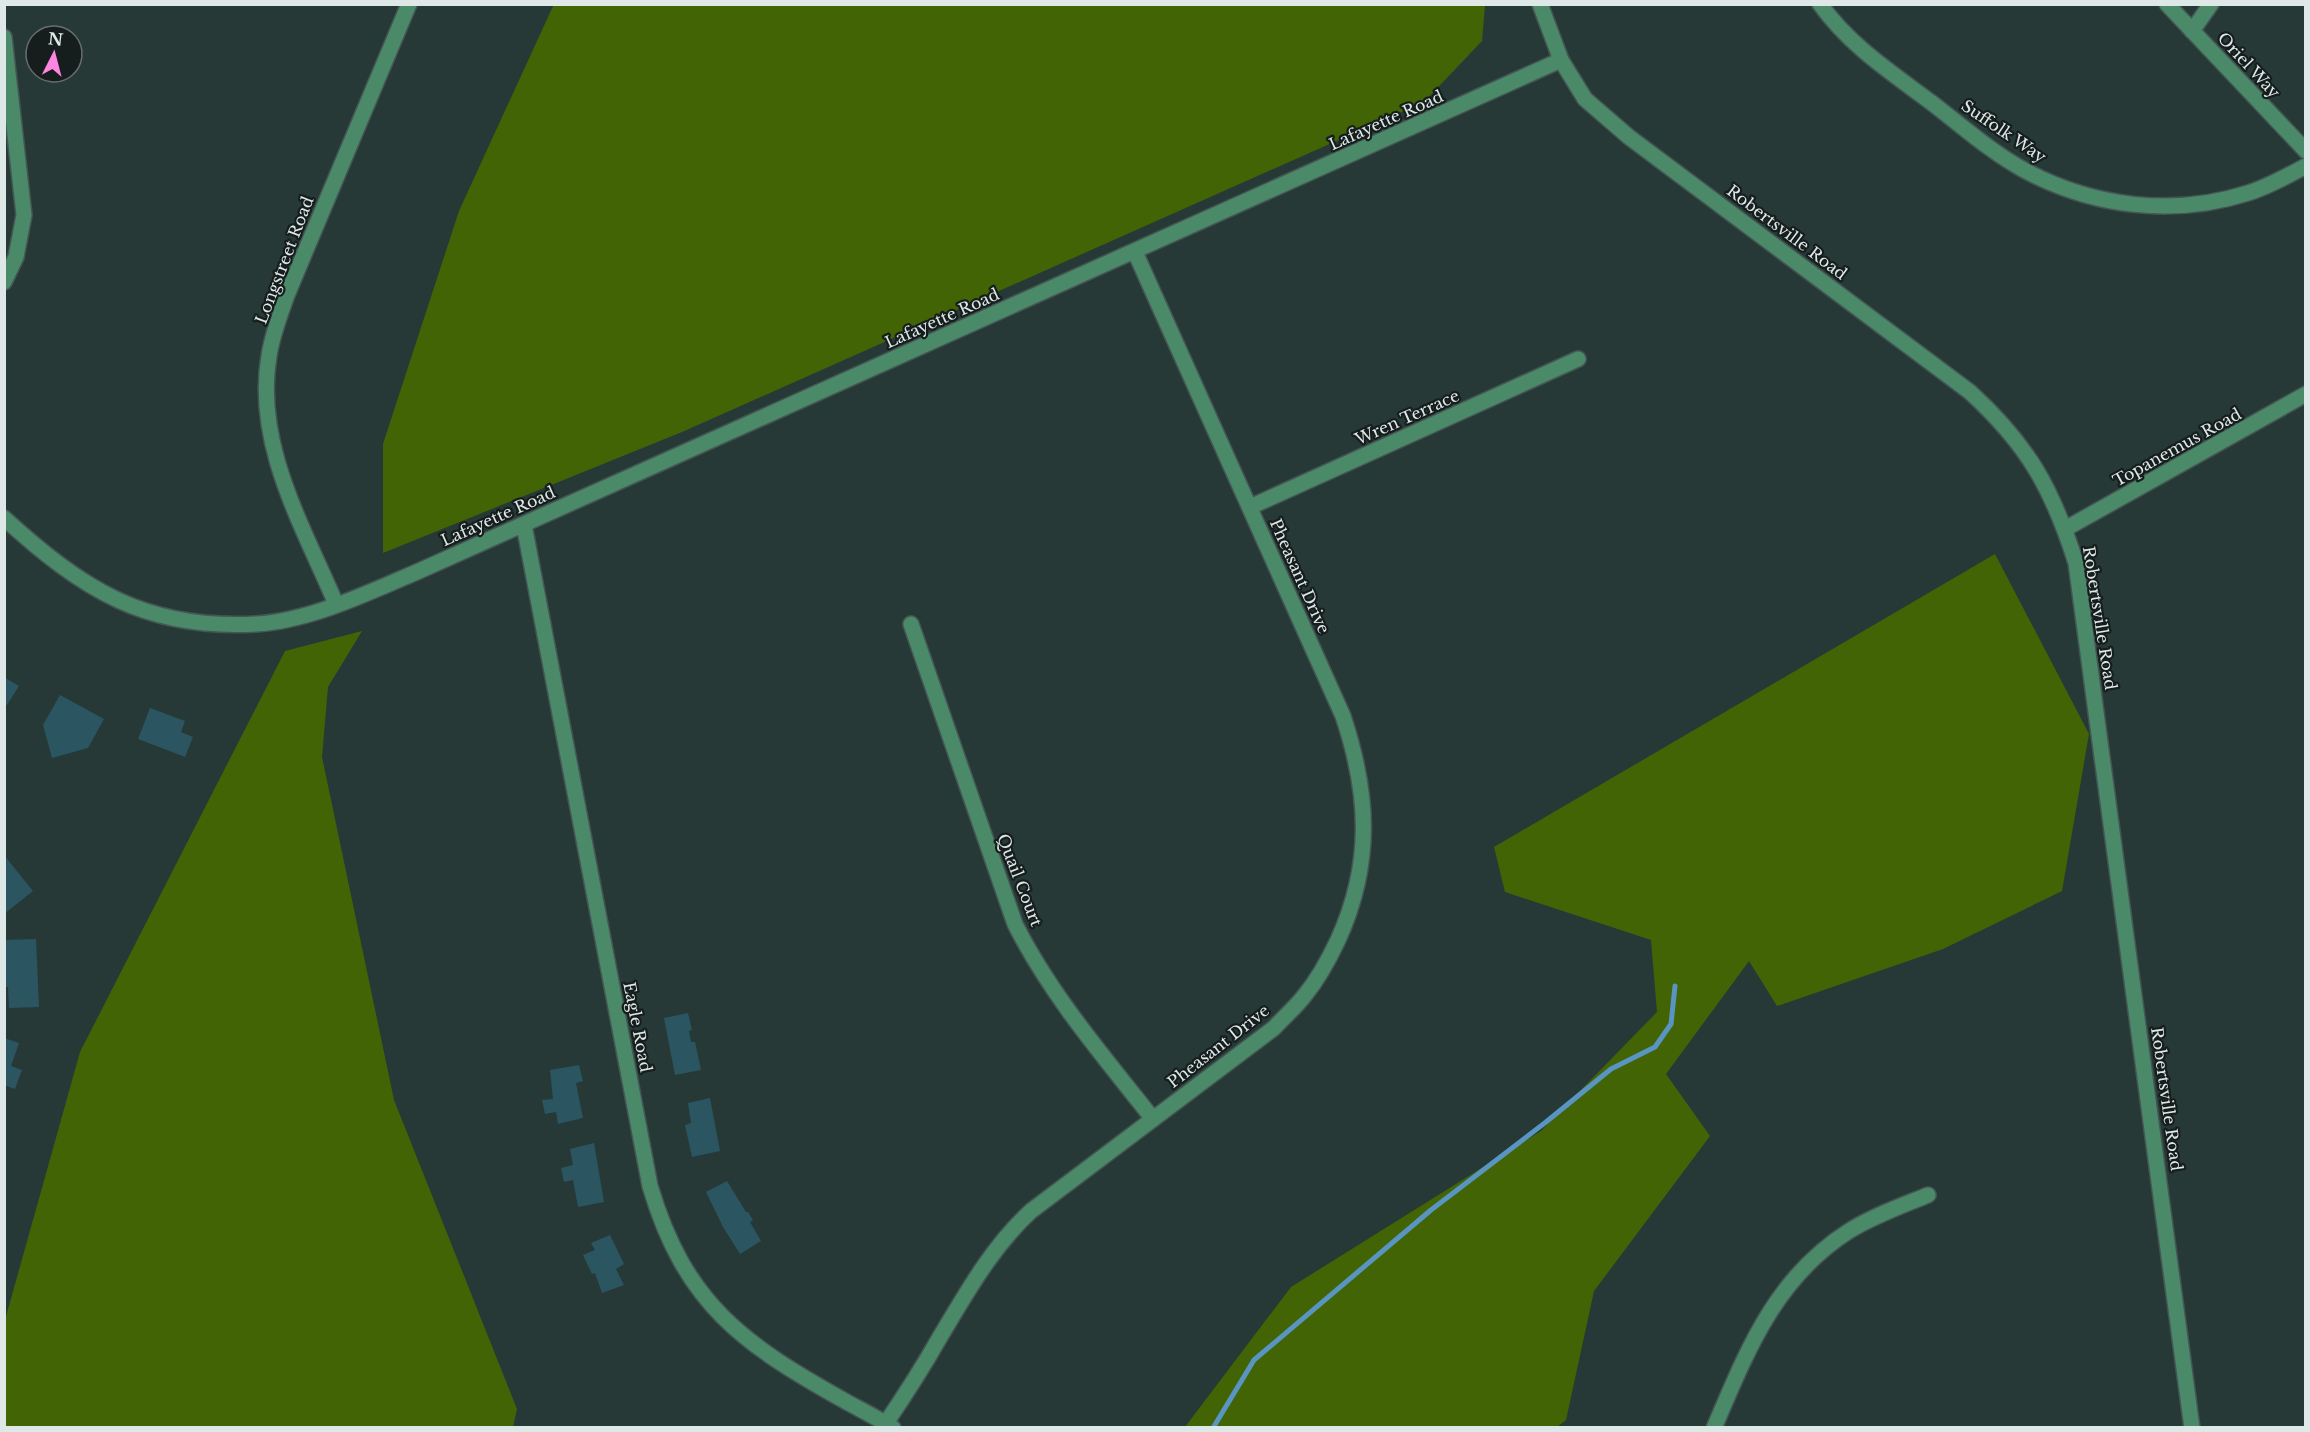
<svg xmlns="http://www.w3.org/2000/svg" width="2310" height="1432" font-family="'Libre Baskerville',serif">
<style>
.green{fill:#436405}
.lines{fill:none;stroke-linecap:round;stroke-linejoin:round}
.stream{stroke:#5895c3;stroke-width:5}
.building{fill:#2a5561}
.minor-casing{stroke:#445553;stroke-width:18}
.minor{stroke:#4a8a68;stroke-width:15}
.labels{text-anchor:middle;stroke-width:4.5;stroke-linejoin:round;paint-order:stroke}
.street-label{font-size:16px;fill:#dee9e7;stroke:#161e1d}
</style>
<rect width="100%" height="100%" fill="#273937"/>
<!-- green -->
<g class="green">
<polygon points="554,4 1485,4 1485,5 1482,41 1424,102 682,432 383,553 383,444 459,211"/>
<polygon points="1995,554 2089,734 2062,891 1943,949 1777,1006 1749,961 1666,1074 1710,1136 1594,1291 1566,1420 1557,1427 1185,1427 1291,1287 1541,1131 1657,1012 1651,940 1505,892 1494,847"/>
<polygon points="362,631 328,687 322,757 394,1100 517,1409 513,1427 5,1427 5,1320 80,1052 285,651"/>
</g>
<g class="lines">
<!-- stream -->
<polyline class="stream" points="1213,1428 1254,1360 1431,1210 1546,1122 1611,1069 1655,1047 1671,1024 1675,986"/>
</g>
<!-- building -->
<g class="building">
<polygon points="4,677 19,686 7,705 4,704"/>
<polygon points="60,695 104,719 88,748 52,758 43,725"/>
<polygon points="150,708 185,721 181,732 193,737 185,757 138,739"/>
<polygon points="4,855 33,891 4,914"/>
<polygon points="36,939 39,1007 9,1008 8,987 4,987 4,940"/>
<polygon points="688,1013 692,1030 689,1031 691,1042 695,1042 701,1070 675,1075 664,1018"/>
<polygon points="4,1038 19,1043 11,1066 22,1070 15,1089 4,1085"/>
<polygon points="579,1065 583,1081 576,1083 583,1118 558,1124 556,1112 545,1114 542,1100 553,1099 550,1070"/>
<polygon points="710,1098 720,1151 692,1157 685,1125 691,1123 688,1103"/>
<polygon points="594,1143 604,1202 578,1207 573,1180 564,1182 561,1168 573,1165 570,1149"/>
<polygon points="727,1181 746,1212 748,1212 753,1220 750,1222 761,1241 740,1254 723,1227 706,1192"/>
<polygon points="610,1235 624,1264 616,1269 624,1285 602,1293 595,1273 592,1274 583,1255 595,1250 591,1243"/>
</g>
<g class="lines">
<defs>
<g id="minor">
<path d="M1540,4L1561,60L1585,99L1629,137L1970,392C2028,445 2052,488 2076,563L2192,1428"/>
<path d="M1820,4C1850,46 1892,73 1932,103C1962,126 1991,152 2024,170C2093,207 2173,217 2248,193C2268,187 2287,176 2306,166"/>
<polyline points="2167,4 2306,151"/>
<polyline points="2192,31 2211,4"/>
<polyline points="4,37 24,215 16,257 4,282"/>
<polyline points="1250,507 1578,359"/>
<path d="M4,518C83,590 146,630 256,624C310,621 370,592 419,571C492,539 565,506 638,473C946,336 1254,199 1561,60"/>
<path d="M524,525L650,1186C685,1304 743,1344 845,1401C861,1410 878,1418 893,1428"/>
<polyline points="2065,529 2306,394"/>
<path d="M336,604C303,526 254,444 269,356C272,335 280,315 287,295L409,4"/>
<path d="M911,624L1015,924C1050,994 1104,1057 1153,1119"/>
<path d="M886,1423C905,1395 923,1367 940,1337C967,1292 992,1247 1031,1211L1274,1028C1284,1017 1296,1007 1305,995C1319,978 1329,959 1338,940C1373,863 1369,794 1343,716L1135,252"/>
<path d="M1714,1428C1747,1351 1775,1278 1849,1231C1873,1216 1901,1206 1928,1195"/>
</g>
</defs>
<!-- minor casing -->
<use href="#minor" class="minor-casing"/>
<!-- minor -->
<use href="#minor" class="minor"/>
</g>
<g class="labels">
<!-- street labels -->
<g class="street-label">
<text transform="translate(2249 65) rotate(47)" y="6">Oriel Way</text>
<text transform="translate(1386 120) rotate(-24)" y="6">Lafayette Road</text>
<text transform="translate(2004 131) rotate(34)" y="6">Suffolk Way</text>
<text transform="translate(1787 232) rotate(37)" y="6">Robertsville Road</text>
<text transform="translate(284 260) rotate(-69)" y="6">Longstreet Road</text>
<text transform="translate(942 318) rotate(-24)" y="6">Lafayette Road</text>
<text transform="translate(1407 417) rotate(-24)" y="6">Wren Terrace</text>
<text transform="translate(2177 447) rotate(-29)" y="6">Topanemus Road</text>
<text transform="translate(498 516) rotate(-24)" y="6">Lafayette Road</text>
<text transform="translate(1300 576) rotate(66)" y="6">Pheasant Drive</text>
<text transform="translate(2100 618) rotate(81)" y="6">Robertsville Road</text>
<text transform="translate(1020 880) rotate(69)" y="6">Quail Court</text>
<text transform="translate(638 1027) rotate(79)" y="6">Eagle Road</text>
<text transform="translate(1218 1046) rotate(-38)" y="6">Pheasant Drive</text>
<text transform="translate(2167 1099) rotate(82)" y="6">Robertsville Road</text>
</g>
</g>
<!-- border -->
<rect width="2310" height="1432" fill="none" stroke="#dee9e7" stroke-width="12"/>
<!-- north arrow -->
<g transform="translate(54 54) rotate(6)"><circle r="28" fill="#161e1d" stroke="#666f6e" stroke-width="1.5"/>
<path d="M0-4.5L10 22L0 15L-10 22Z" fill="#fe85e0"/>
<text y="-9" font-size="16" font-weight="bold" text-anchor="middle" fill="#dee9e7">N</text>
</g>
</svg>
